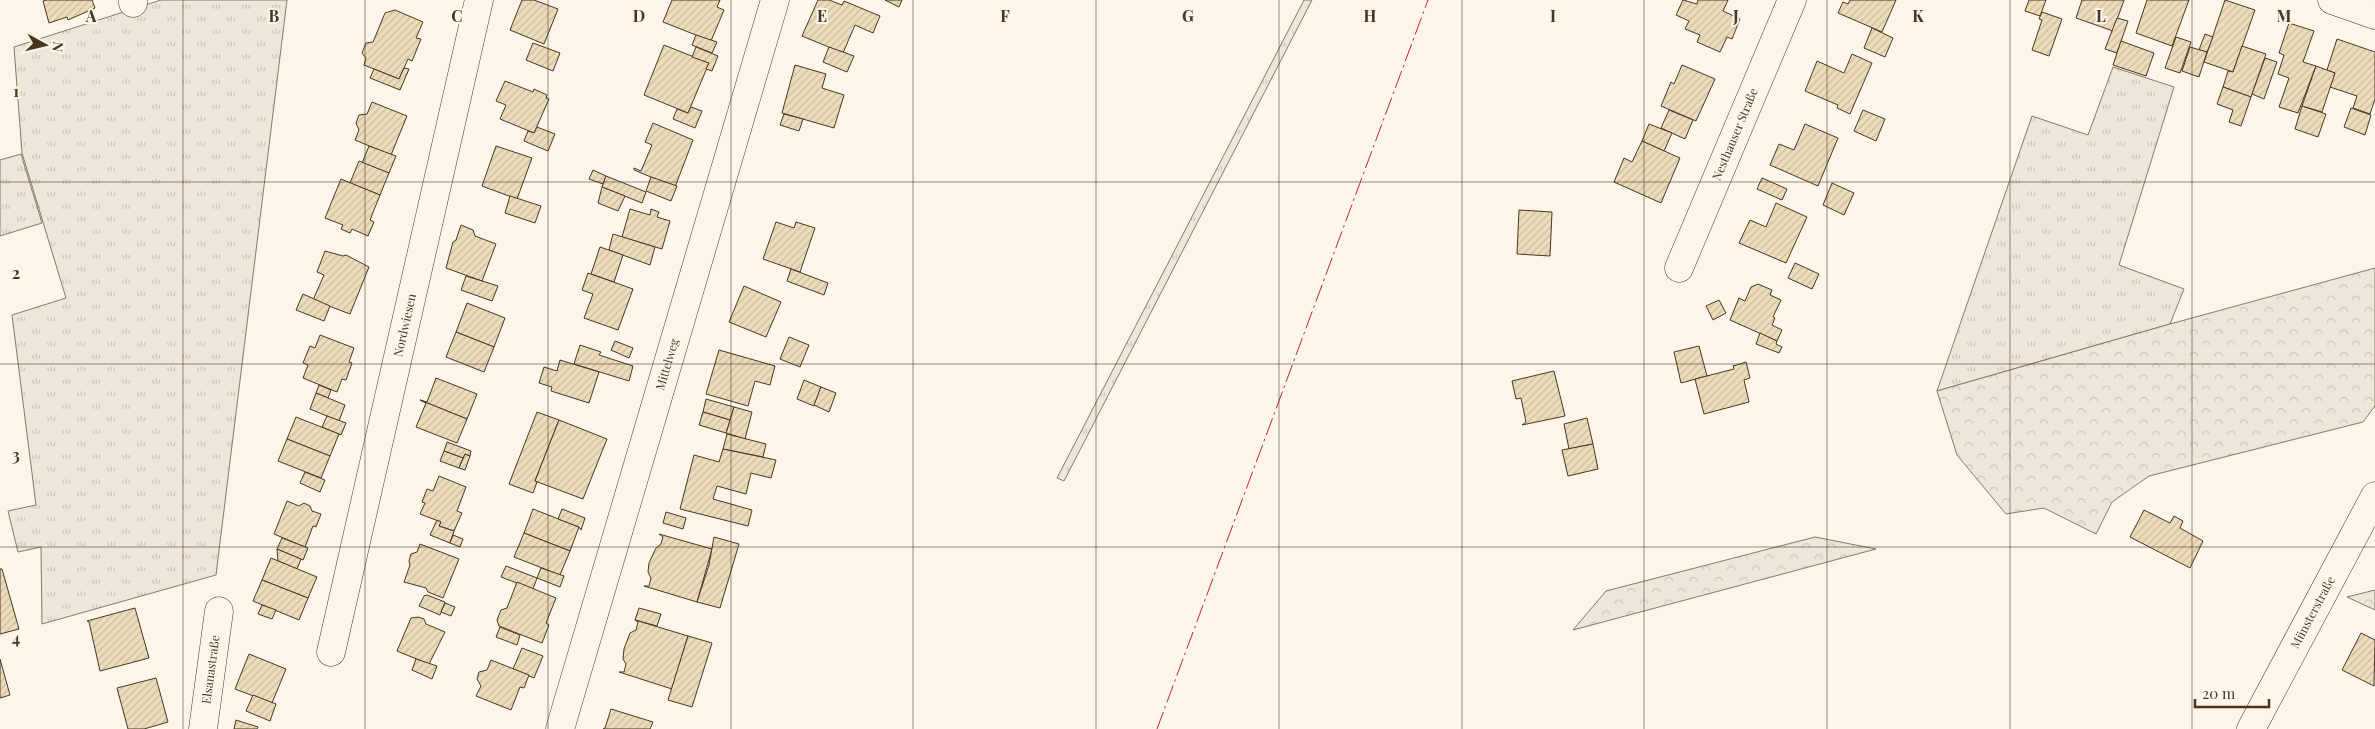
<svg xmlns="http://www.w3.org/2000/svg" width="2375" height="729" font-family="'Playfair Display',serif">
<style>
.grass{fill:url(#grass-tufts);stroke:#887966}
.forest{fill:url(#forest-crowns);stroke:#887966}
.building{fill:url(#building-hatch);stroke:#4a3520}
.lines{fill:none;stroke-linecap:round;stroke-linejoin:round}
.minor-casing{stroke:#4a3520;stroke-width:29}
.major-casing{stroke:#4a3520;stroke-width:29}
.minor{stroke:#fbf6e9;stroke-width:28}
.major{stroke:#fbf6e9;stroke-width:28}
.power{stroke:#c62828;stroke-width:1;stroke-dasharray:18 4 2.5 4;stroke-linecap:butt}
.grid{fill:none;stroke:#4a3520;stroke-width:1;stroke-opacity:0.55}
.labels{text-anchor:middle;stroke-width:4;stroke-linejoin:round;paint-order:stroke}
.street-label{font-size:12px;fill:#4a3520;stroke:#fbf6e9}
.grid-label{font-size:16px;text-anchor:middle;font-weight:bold;fill:#4a3520;stroke:#fbf6e9;stroke-width:4;stroke-linejoin:round;paint-order:stroke}
</style>
<defs>
<pattern id="grass-tufts" width="24" height="20" patternUnits="userSpaceOnUse" patternTransform="scale(1.25)"><rect width="24" height="20" fill="#ede6d9"/><path d="M3 7l-1-3M5 7V3M7 7l1-3M15 17l-1-3M17 17v-4M19 17l1-3" fill="none" stroke="#cdc6ba"/></pattern>
<pattern id="forest-crowns" width="20" height="18" patternUnits="userSpaceOnUse" patternTransform="scale(1.25)"><rect width="20" height="18" fill="#ede6d9"/><path d="M2 6a3 3 0 1 1 6 0M12 15a3 3 0 1 1 6 0" fill="none" stroke="#cdc6ba"/></pattern>
<pattern id="building-hatch" width="6" height="6" patternUnits="userSpaceOnUse" patternTransform="scale(1.25)"><rect width="6" height="6" fill="#ecdcbc"/><path d="M-1 1l2-2M0 6l6-6M5 7l2-2" fill="none" stroke="#ccbda1"/></pattern>
</defs>
<rect width="100%" height="100%" fill="#fbf6e9"/>
<!-- grass -->
<g class="grass">
<polygon points="161,0 287,0 216,575 42,624 41,547 18,552 8,511 36,505 12,315 66,298 22,153 14,47"/>
<polygon points="1304,0 1312,0 1064,481 1057,478"/>
<polygon points="2113,67 2174,87 2119,265 2184,289 2170,324 1937,391 2032,116 2088,135"/>
<polygon points="21,154 42,223 0,236 0,160"/>
</g>
<!-- forest -->
<g class="forest">
<polygon points="2375,268 2375,406 2363,422 2149,476 2112,502 2096,534 2044,508 2006,514 1957,455 1937,391 2170,324"/>
<polygon points="1815,537 1876,549 1573,630 1606,591"/>
<polygon points="2375,590 2375,610 2347,597"/>
</g>
<!-- building -->
<g class="building">
<polygon points="47,0 92,0 95,8 68,20 67,17 49,23 43,1"/>
<polygon points="522,0 534,0 558,9 544,44 510,30"/>
<polygon points="672,0 720,0 717,7 724,10 711,41 663,22"/>
<polygon points="818,0 829,0 842,5 844,1 880,16 873,33 855,25 843,53 802,36"/>
<polygon points="885,0 902,0 899,7"/>
<polygon points="1683,0 1697,4 1698,0 1728,0 1723,11 1740,19 1732,39 1727,37 1720,52 1697,42 1700,35 1685,29 1689,21 1676,15"/>
<polygon points="1850,0 1896,0 1882,32 1838,13 1843,2 1848,4"/>
<polygon points="2029,0 2046,0 2040,16 2025,11"/>
<polygon points="2082,0 2124,0 2113,31 2076,18"/>
<polygon points="2147,0 2189,0 2172,46 2136,33"/>
<polygon points="2225,0 2255,10 2233,72 2204,62"/>
<polygon points="395,10 423,22 416,38 421,39 412,61 408,59 399,79 364,65 366,58 362,53 366,43 373,42 385,13"/>
<polygon points="2042,12 2062,19 2049,56 2032,50 2042,20 2039,19"/>
<polygon points="2117,18 2128,21 2117,53 2105,49"/>
<polygon points="2289,23 2314,31 2303,62 2316,66 2298,113 2279,107 2289,78 2278,74 2284,55 2279,53"/>
<polygon points="1872,28 1893,38 1885,57 1864,48"/>
<polygon points="2205,34 2213,37 2207,52 2199,50"/>
<polygon points="696,35 717,42 712,53 692,45"/>
<polygon points="2176,37 2191,42 2180,73 2165,68"/>
<polygon points="2337,39 2375,52 2375,99 2370,114 2353,108 2357,96 2330,87 2335,73 2327,70"/>
<polygon points="2121,41 2154,53 2146,76 2113,65"/>
<polygon points="533,43 560,53 553,71 526,60"/>
<polygon points="664,45 709,63 688,113 644,95"/>
<polygon points="2242,46 2266,54 2251,97 2223,87 2228,71 2233,72"/>
<polygon points="696,47 718,56 712,71 706,69 709,63 692,57"/>
<polygon points="829,47 854,56 847,72 823,62"/>
<polygon points="2190,47 2207,52 2199,77 2182,71"/>
<polygon points="1852,54 1872,63 1850,114 1837,108 1838,105 1805,91 1817,61 1844,73"/>
<polygon points="2265,58 2277,62 2264,99 2252,94"/>
<polygon points="795,65 826,74 822,88 844,95 834,128 782,113"/>
<polygon points="1682,65 1715,79 1696,121 1661,106 1671,82 1674,84"/>
<polygon points="2316,66 2335,73 2322,112 2302,106"/>
<polygon points="404,68 409,69 400,90 370,78 374,69 399,79"/>
<polygon points="505,81 533,92 534,89 547,95 546,98 549,99 534,133 500,119 506,105 496,101"/>
<polygon points="2223,87 2251,97 2241,126 2229,122 2233,110 2217,104"/>
<polygon points="372,102 407,116 391,155 355,140 359,130 356,123 359,115 367,114"/>
<polygon points="2302,106 2326,114 2318,137 2295,129"/>
<polygon points="691,107 702,111 695,128 673,119 677,109 688,113"/>
<polygon points="2351,108 2371,115 2365,135 2344,127"/>
<polygon points="1669,110 1693,120 1685,139 1661,128"/>
<polygon points="1863,110 1885,119 1876,141 1854,131"/>
<polygon points="784,114 803,119 799,131 780,125"/>
<polygon points="653,123 693,140 675,187 634,170 634,168 641,171 652,145 645,142"/>
<polygon points="1649,124 1672,133 1664,151 1642,141"/>
<polygon points="1805,124 1838,138 1818,186 1770,165 1779,144 1794,150"/>
<polygon points="537,127 555,134 548,151 524,141 528,131 534,133"/>
<polygon points="1642,141 1680,158 1661,203 1614,182 1624,158 1632,162"/>
<polygon points="369,146 396,156 389,173 362,163"/>
<polygon points="496,146 532,158 517,199 482,186"/>
<polygon points="359,161 389,173 380,195 350,183"/>
<polygon points="593,170 606,176 603,184 589,179"/>
<polygon points="606,176 646,192 642,203 602,187"/>
<polygon points="651,177 677,186 671,201 646,191"/>
<polygon points="1762,178 1787,189 1782,200 1757,189"/>
<polygon points="341,179 380,195 370,220 374,222 368,236 352,229 350,233 341,229 343,225 325,218"/>
<polygon points="1832,183 1854,193 1844,215 1823,205"/>
<polygon points="602,187 625,196 618,211 598,203"/>
<polygon points="510,196 541,206 535,223 505,213"/>
<polygon points="1776,203 1807,217 1786,263 1739,243 1750,220 1766,227"/>
<polygon points="630,209 650,215 651,209 659,212 657,217 670,221 662,249 622,237"/>
<polygon points="1519,210 1552,212 1550,256 1517,254"/>
<polygon points="776,222 794,228 796,222 815,228 800,272 763,259"/>
<polygon points="461,225 473,230 475,236 496,244 482,281 446,268 453,242 456,240"/>
<polygon points="613,234 655,247 650,265 609,250"/>
<polygon points="600,247 623,255 614,282 591,274"/>
<polygon points="325,251 343,256 346,255 369,267 350,314 313,300 324,275 317,272"/>
<polygon points="1795,263 1819,274 1812,289 1788,278"/>
<polygon points="791,269 828,283 824,295 787,281"/>
<polygon points="588,273 633,289 618,330 584,318 593,294 582,290"/>
<polygon points="466,276 498,286 492,301 461,290"/>
<polygon points="1758,284 1772,290 1770,295 1781,300 1773,317 1775,318 1772,325 1782,330 1777,341 1730,320 1739,298 1745,301 1751,287"/>
<polygon points="744,286 781,302 766,337 729,322"/>
<polygon points="303,294 330,306 324,321 296,310"/>
<polygon points="1719,300 1726,313 1713,320 1706,306"/>
<polygon points="467,303 505,318 494,347 456,332"/>
<polygon points="456,332 494,347 484,372 446,357"/>
<polygon points="1760,333 1777,341 1776,344 1782,347 1779,353 1756,344"/>
<polygon points="320,335 354,348 349,362 352,363 346,380 342,379 337,392 303,378 308,365 303,363 310,346 315,348"/>
<polygon points="789,337 809,345 800,367 780,359"/>
<polygon points="615,341 633,348 629,358 611,350"/>
<polygon points="580,345 601,352 599,355 633,366 629,381 574,364"/>
<polygon points="1699,346 1707,376 1681,383 1674,352"/>
<polygon points="719,350 775,366 770,385 755,381 748,406 706,394"/>
<polygon points="560,360 599,372 589,403 551,391 552,387 539,383 544,367 557,371"/>
<polygon points="1746,362 1750,378 1744,380 1749,402 1704,414 1695,379 1734,369 1733,366"/>
<polygon points="1554,371 1565,416 1522,425 1526,422 1521,398 1516,399 1512,381"/>
<polygon points="436,378 477,394 467,419 420,400 427,402"/>
<polygon points="804,380 821,387 814,406 797,399"/>
<polygon points="319,385 331,390 328,398 316,393"/>
<polygon points="821,387 836,393 829,412 814,405"/>
<polygon points="316,393 345,405 339,421 310,409"/>
<polygon points="706,399 734,407 730,420 703,412"/>
<polygon points="420,400 467,419 457,443 416,427 426,403"/>
<polygon points="734,407 752,412 745,439 726,433"/>
<polygon points="537,412 559,420 535,481 537,482 533,493 509,484"/>
<polygon points="703,412 730,420 726,433 699,425"/>
<polygon points="327,416 346,423 341,435 322,427"/>
<polygon points="296,417 339,434 330,456 287,439"/>
<polygon points="1587,418 1593,444 1569,449 1564,424"/>
<polygon points="559,420 607,439 583,499 535,481"/>
<polygon points="727,434 766,444 763,457 723,449"/>
<polygon points="287,439 330,456 321,478 278,461"/>
<polygon points="447,442 471,451 470,456 465,454 463,458 444,451"/>
<polygon points="1593,444 1598,469 1568,476 1562,450"/>
<polygon points="723,449 776,460 771,478 751,473 746,494 717,486 713,499 752,510 748,526 680,509 694,455 719,462"/>
<polygon points="444,451 463,458 459,468 440,461"/>
<polygon points="465,454 470,456 465,470 459,468"/>
<polygon points="305,472 325,480 320,492 300,483"/>
<polygon points="439,476 466,487 457,511 462,513 454,531 439,526 441,522 420,514 425,503 422,502 427,489 433,491"/>
<polygon points="287,501 299,506 304,503 310,506 312,511 321,514 316,527 313,526 305,547 274,534"/>
<polygon points="533,509 579,527 570,551 524,533"/>
<polygon points="562,509 585,518 581,530 579,527 558,519"/>
<polygon points="2144,510 2170,523 2174,516 2183,521 2180,528 2203,541 2190,568 2130,537"/>
<polygon points="666,512 686,518 683,529 663,523"/>
<polygon points="437,520 441,522 439,526 454,531 450,543 430,535"/>
<polygon points="524,533 570,551 560,575 514,557"/>
<polygon points="659,534 712,549 697,602 644,586 649,586 651,578 648,572 649,563 656,548 661,544 663,537"/>
<polygon points="453,535 463,539 460,547 450,543"/>
<polygon points="714,537 739,544 720,608 697,602 709,565"/>
<polygon points="282,538 308,548 303,560 277,549"/>
<polygon points="420,544 459,559 443,598 428,592 426,588 404,582 410,565 409,561 411,554 417,552"/>
<polygon points="277,549 301,559 297,569 278,561"/>
<polygon points="271,558 317,577 308,598 262,580"/>
<polygon points="506,566 537,578 533,589 501,577"/>
<polygon points="541,568 564,576 560,587 537,578"/>
<polygon points="0,569 2,569 19,629 0,634"/>
<polygon points="262,580 308,598 299,620 253,601"/>
<polygon points="517,582 556,598 546,623 549,625 542,643 499,626 497,620 501,610 507,608"/>
<polygon points="427,595 445,602 440,615 419,606 424,596"/>
<polygon points="445,603 455,607 451,616 441,612"/>
<polygon points="262,605 276,610 272,619 258,614"/>
<polygon points="135,608 149,658 100,671 89,622 87,621"/>
<polygon points="639,608 661,614 657,626 635,620"/>
<polygon points="418,617 424,619 426,624 445,632 429,664 397,651 411,618"/>
<polygon points="635,620 688,636 672,689 619,672 624,672 626,664 623,659 624,649 630,633 636,630 638,622"/>
<polygon points="500,627 520,635 517,645 496,637"/>
<polygon points="2361,633 2375,640 2374,686 2342,670"/>
<polygon points="688,636 712,643 692,707 668,700"/>
<polygon points="522,648 543,656 534,678 513,669"/>
<polygon points="249,654 286,669 272,703 235,689"/>
<polygon points="0,659 10,695 0,698"/>
<polygon points="416,659 437,666 432,679 412,670"/>
<polygon points="491,660 529,675 524,688 520,687 511,710 476,696 481,686 477,679 479,672 487,670"/>
<polygon points="156,678 168,722 144,729 128,729 117,688"/>
<polygon points="253,695 276,704 270,721 246,711"/>
<polygon points="611,709 653,722 650,729 603,729 605,728"/>
<polygon points="236,720 258,727 257,729 234,729"/>
</g>
<g class="lines">
<defs>
<g id="minor">
<polyline points="2332,0 2375,15"/>
<polyline points="133,3 133,0"/>
<path id="s1" d="M1679,268L1792,0"/>
<path id="s2" d="M331,652L479,0"/>
<path id="s3" d="M203,729L219,611"/>
<path id="s4" d="M560,729L775,0"/>
</g>
<g id="major">
<path id="s5" d="M2251,729L2375,496"/>
</g>
</defs>
<!-- minor casing -->
<use href="#minor" class="minor-casing"/>
<!-- major casing -->
<use href="#major" class="major-casing"/>
<!-- minor -->
<use href="#minor" class="minor"/>
<!-- major -->
<use href="#major" class="major"/>
<!-- power -->
<polyline class="power" points="1157,729 1428,0"/>
</g>
<!-- grid -->
<path class="grid" d="M183,0V729M365,0V729M548,0V729M731,0V729M913,0V729M1096,0V729M1279,0V729M1462,0V729M1644,0V729M1827,0V729M2010,0V729M2192,0V729M0,182H2375M0,364H2375M0,547H2375"/>
<g class="labels">
<!-- street labels -->
<g class="street-label">
<text dy="4" stroke="none"><textPath href="#s1" startOffset="145">Nesthauser Straße</textPath></text>
<text dy="4" stroke="none"><textPath href="#s2" startOffset="335">Nordwiesen</textPath></text>
<text dy="4" stroke="none"><textPath href="#s4" startOffset="380">Mittelweg</textPath></text>
<text dy="4" stroke="none"><textPath href="#s5" startOffset="132">Münsterstraße</textPath></text>
<text dy="4" stroke="none"><textPath href="#s3" startOffset="60">Elsanastraße</textPath></text>
</g>
</g>
<g class="grid-label">
<text x="91" y="22">A</text>
<text x="274" y="22">B</text>
<text x="457" y="22">C</text>
<text x="639" y="22">D</text>
<text x="822" y="22">E</text>
<text x="1005" y="22">F</text>
<text x="1188" y="22">G</text>
<text x="1370" y="22">H</text>
<text x="1553" y="22">I</text>
<text x="1736" y="22">J</text>
<text x="1918" y="22">K</text>
<text x="2101" y="22">L</text>
<text x="2284" y="22">M</text>
<text x="16" y="97">1</text>
<text x="16" y="279">2</text>
<text x="16" y="461">3</text>
<text x="16" y="644">4</text>
</g>
<!-- north arrow -->
<g transform="translate(45 45) rotate(98)" stroke="#fbf6e9" stroke-width="4" paint-order="stroke">
<path d="M0-4L9 19L0 12L-9 19Z" fill="#4a3520"/>
<text y="-8" font-size="14" font-weight="bold" text-anchor="middle" fill="#4a3520">N</text>
</g>
<!-- scale -->
<path d="M2195 699v8h74v-8" fill="none" stroke="#4a3520" stroke-width="2.5"/>
<text x="2202" y="699" font-size="15" fill="#4a3520" stroke="#fbf6e9" stroke-width="4" paint-order="stroke">20 m</text>
</svg>
